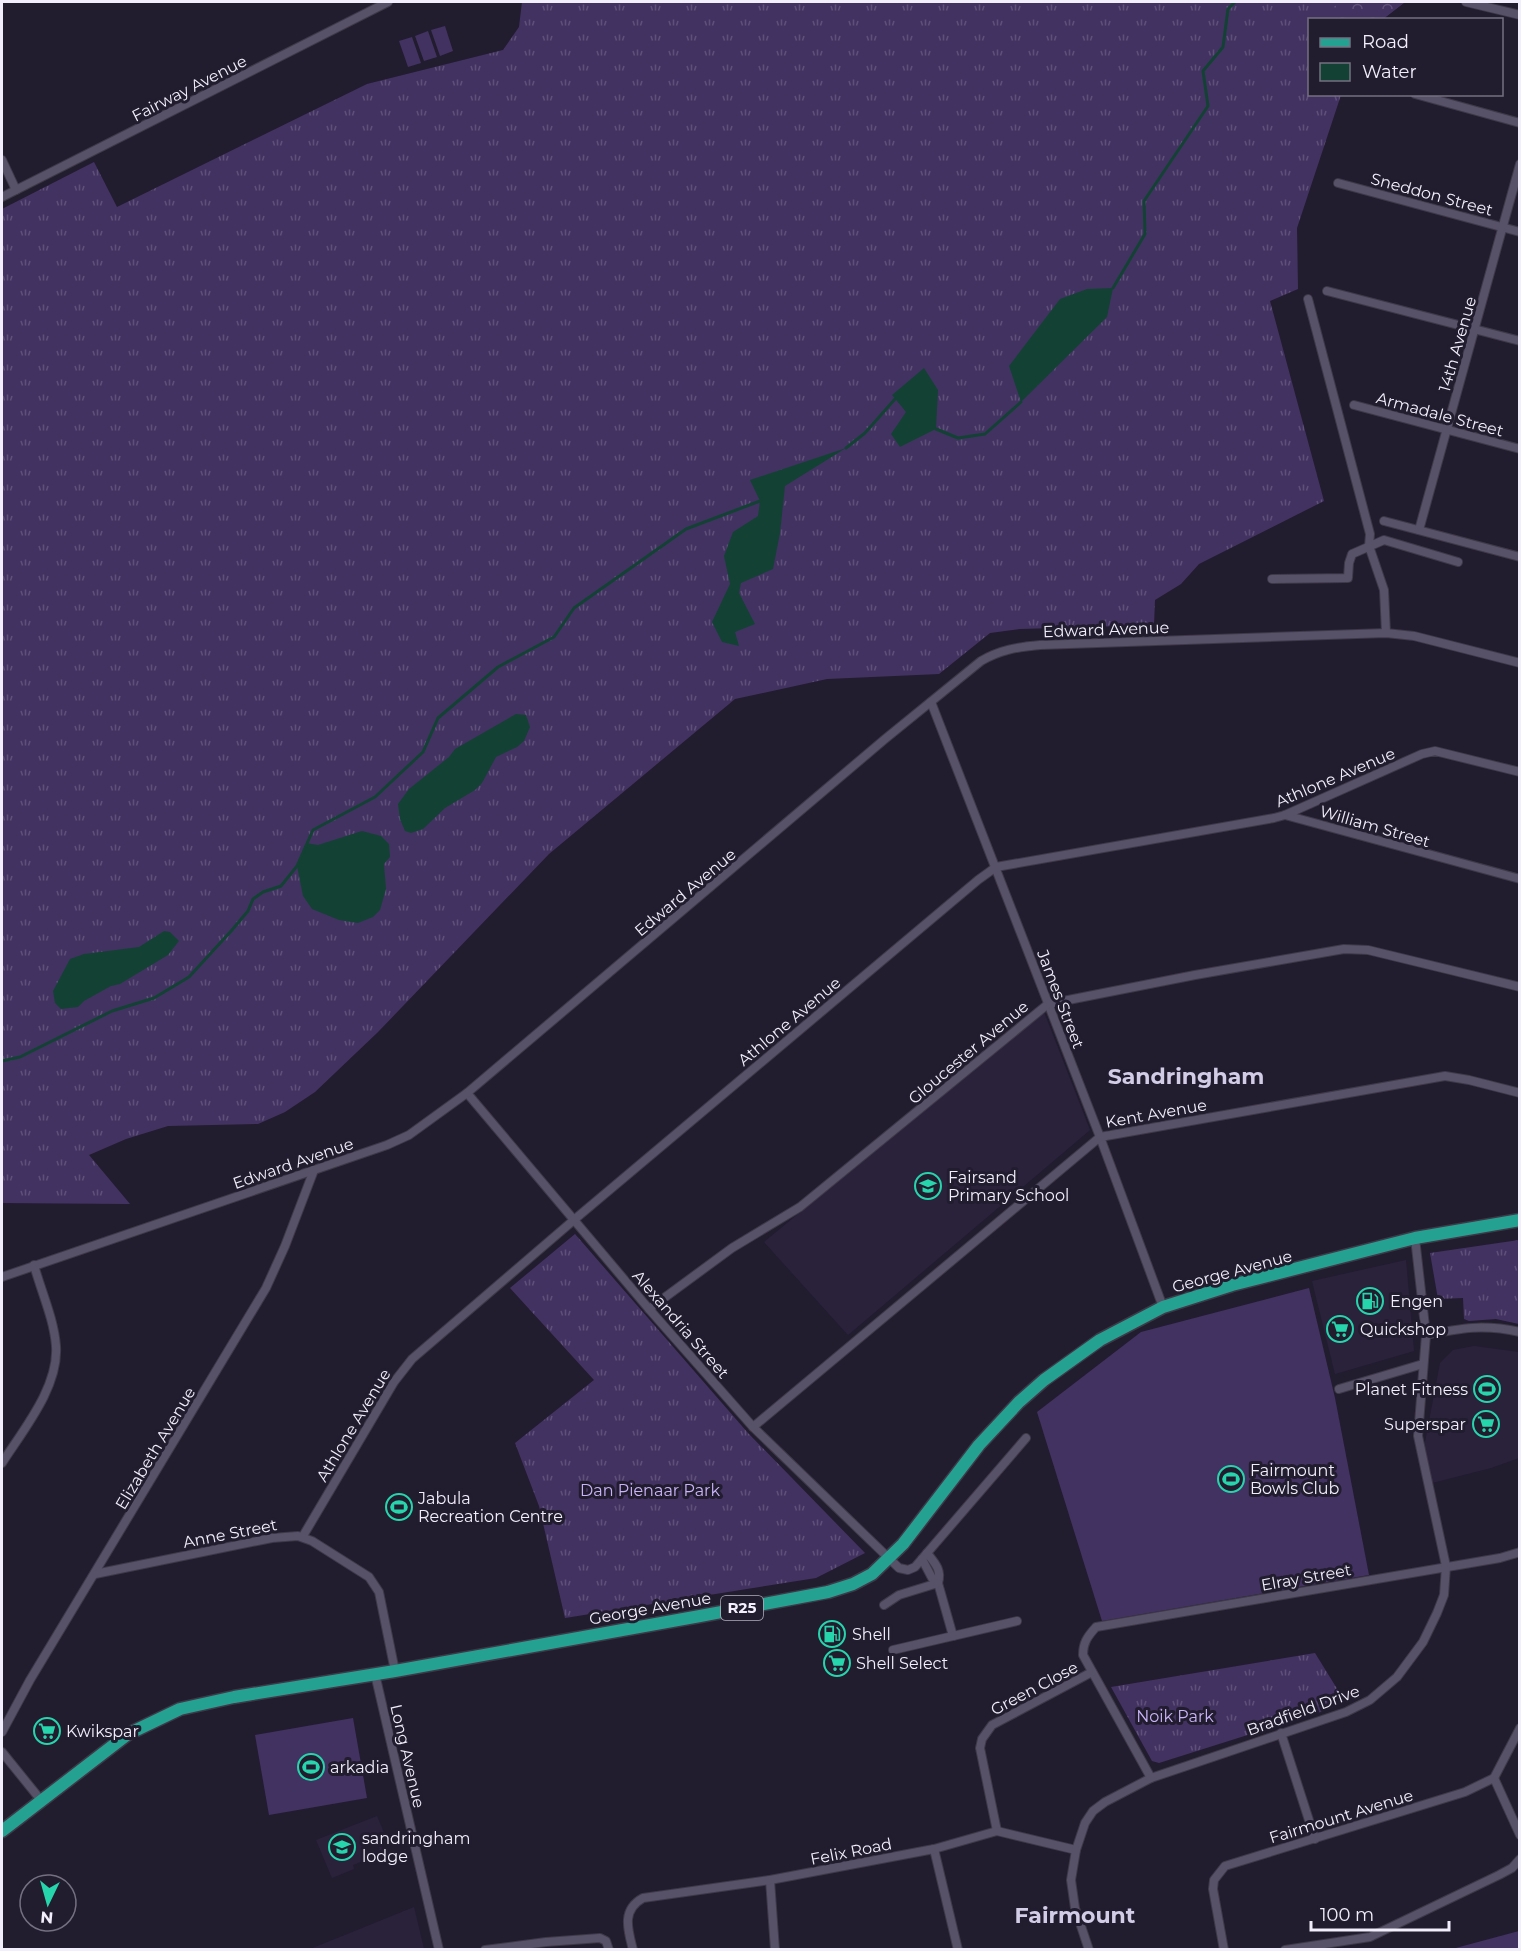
<svg xmlns="http://www.w3.org/2000/svg" width="1521" height="1951" font-family="Montserrat,sans-serif">
<style>
.built{fill:#2a223b}
.grass{fill:url(#grass-tufts)}
.forest{fill:url(#forest-crowns)}
.garden{fill:#423261}
.water{fill:#134235}
.lines{fill:none;stroke-linecap:round;stroke-linejoin:round}
.stream{stroke:#134235;stroke-width:3}
.minor-casing{stroke:#3e3948;stroke-width:10}
.primary-casing{stroke:#3e3948;stroke-width:15}
.minor{stroke:#585268;stroke-width:8}
.primary{stroke:#25a191;stroke-width:12}
.labels{text-anchor:middle;stroke-width:6;stroke-linejoin:round;paint-order:stroke}
.shield{fill:#221c2f;stroke:#b4afbe;stroke-width:1.5}
.shield-label{font-size:15px;font-weight:bold;fill:#f2eefb}
.street-label{font-size:16px;fill:#f2eefb;stroke:#221c2f}
.poi-label{font-size:16px;fill:#f2eefb;stroke:#221c2f;text-anchor:start}
.park-label{font-size:16px;fill:#c9b4f9;stroke:#221c2f}
.district-label{font-size:22px;font-weight:bold;fill:#d3cce6;stroke:#221c2f}
</style>
<defs>
<pattern id="grass-tufts" width="24" height="20" patternUnits="userSpaceOnUse" patternTransform="scale(1.5)"><rect width="24" height="20" fill="#423261"/><path d="M3 7l-1-3M5 7V3M7 7l1-3M15 17l-1-3M17 17v-4M19 17l1-3" fill="none" stroke="#5e5079"/></pattern>
<pattern id="forest-crowns" width="20" height="18" patternUnits="userSpaceOnUse" patternTransform="scale(1.5)"><rect width="20" height="18" fill="#423261"/><path d="M2 6a3 3 0 1 1 6 0M12 15a3 3 0 1 1 6 0" fill="none" stroke="#5e5079"/></pattern>
</defs>
<rect width="100%" height="100%" fill="#221c2f"/>
<!-- built -->
<g class="built">
<polygon points="1044,1012 1090,1130 848,1335 764,1242"/>
<polygon points="1406,1260 1414,1351 1335,1374 1312,1281"/>
<polygon points="1474,1346 1519,1352 1519,1458 1491,1468 1432,1483 1423,1453 1440,1363 1453,1350"/>
<polygon points="377,1816 390,1847 374,1853 380,1849 373,1833 361,1837 370,1858 353,1865 354,1869 332,1878 316,1840"/>
<polygon points="414,1907 424,1949 310,1949 340,1937"/>
</g>
<!-- grass -->
<g class="grass">
<polygon points="522,2 1405,2 1383,19 1310,20 1310,94 1341,95 1297,228 1298,289 1270,301 1324,501 1199,564 1181,584 1155,600 1154,625 1020,629 990,633 939,674 827,679 735,699 549,854 378,1032 315,1092 285,1112 258,1124 168,1126 126,1139 89,1155 130,1204 2,1203 2,209 94,162 117,207 367,84 503,50 519,27"/>
<polygon points="575,1234 748,1433 865,1553 816,1578 565,1618 539,1506 515,1443 594,1380 510,1288"/>
<polygon points="1519,1240 1519,1324 1496,1319 1469,1321 1464,1319 1463,1298 1438,1299 1430,1253"/>
<polygon points="1315,1653 1344,1700 1330,1709 1159,1763 1152,1761 1111,1687"/>
</g>
<!-- forest -->
<polygon class="forest" points="1339,2 1405,2 1383,19 1328,19"/>
<!-- garden -->
<g class="garden">
<polygon points="445,26 453,51 440,56 431,30"/>
<polygon points="428,31 437,57 424,61 415,36"/>
<polygon points="412,37 421,63 408,67 399,41"/>
<polygon points="1309,1288 1335,1398 1369,1575 1102,1621 1037,1412 1141,1332"/>
<polygon points="353,1718 367,1798 269,1815 255,1735"/>
<polygon points="1519,1931 1519,1949 1452,1949"/>
</g>
<!-- water -->
<g class="water">
<polygon points="1113,288 1107,317 1021,402 1009,366 1060,299 1087,289"/>
<polygon points="924,368 938,390 936,429 900,447 891,434 906,412 892,395"/>
<polygon points="846,448 785,486 780,533 773,569 741,583 739,593 755,624 735,632 739,646 722,642 712,622 730,584 724,556 733,532 758,516 760,501 750,480"/>
<polygon points="516,714 526,715 530,727 524,741 517,747 496,757 482,783 475,790 445,808 423,829 411,833 405,831 400,819 398,804 409,789 449,757 455,749"/>
<polygon points="362,831 381,836 389,844 390,857 384,864 386,889 380,910 373,917 358,923 339,920 312,909 303,896 297,866 306,843 318,845"/>
<polygon points="164,931 170,932 179,941 168,955 120,984 111,986 84,1001 78,1007 61,1009 55,1003 53,991 70,959 84,954 139,947"/>
</g>
<g class="lines">
<!-- stream -->
<g class="stream">
<polyline points="1113,288 1145,234 1144,201 1208,106 1203,71 1223,47 1228,9 1235,2"/>
<polyline points="936,429 958,438 985,434 1021,402"/>
<polyline points="846,448 865,433 895,399"/>
<polyline points="2,1061 20,1057 112,1011 154,998 189,977 232,930 248,911 253,899 263,892 281,886 297,866 313,830 375,797 423,752 438,718 498,667 554,637 574,608 686,529 760,501"/>
</g>
<defs>
<g id="minor">
<polyline points="1466,2 1520,15"/>
<polyline points="1415,94 1520,123"/>
<polyline points="2,160 16,190"/>
<polyline points="1338,183 1520,232"/>
<polyline points="2,197 388,2"/>
<polyline points="1327,291 1520,341"/>
<polyline points="1308,299 1370,534 1369,546 1384,590 1386,633"/>
<polyline points="1354,405 1520,449"/>
<polyline points="1384,521 1520,557"/>
<polyline points="1419,530 1520,164"/>
<polyline points="1272,579 1348,578 1349,563 1352,554 1384,540 1458,562"/>
<polyline points="931,702 1100,1137 1163,1307"/>
<polyline points="1285,815 1520,879"/>
<polyline points="467,1093 649,1309 753,1427 899,1568 908,1570 915,1567 1026,1438"/>
<path d="M2,1277L387,1145L409,1135L467,1093L885,739L981,661C1000,650 1017,647 1040,645L1386,633L1414,636L1520,663"/>
<polyline points="649,1309 732,1248 800,1207 1048,1004 1195,975 1344,949 1368,950 1520,987"/>
<path d="M1426,1335C1462,1328 1483,1324 1520,1332"/>
<polyline points="1339,1389 1423,1364"/>
<polyline points="753,1427 1100,1137 1445,1076 1469,1080 1520,1093"/>
<path d="M2,1463C23,1430 59,1387 56,1346C54,1319 41,1291 34,1265"/>
<polyline points="303,1536 394,1382 412,1359 575,1219 978,880 996,867 1274,818 1285,815 1422,754 1435,751 1520,772"/>
<path d="M927,1553C935,1563 942,1570 938,1583L953,1636"/>
<polyline points="922,1559 932,1578 938,1583"/>
<polyline points="95,1574 272,1538 298,1536 312,1541 369,1577 379,1592 395,1671"/>
<polyline points="884,1605 899,1595 938,1583"/>
<polyline points="893,1650 1017,1621"/>
<polyline points="375,1674 439,1950"/>
<polyline points="2,1732 30,1680 266,1288 285,1246 314,1170"/>
<polyline points="1281,1733 1315,1839"/>
<polyline points="2,1752 40,1799"/>
<path d="M1151,1778L1083,1655C1083,1643 1087,1637 1096,1627L1500,1558L1520,1552"/>
<polyline points="1494,1778 1520,1835"/>
<polyline points="997,1831 980,1748 982,1739 992,1725 1092,1672"/>
<polyline points="934,1849 958,1950"/>
<polyline points="770,1880 775,1950"/>
<polyline points="485,1950 546,1942 600,1938 606,1941 609,1950"/>
<path d="M633,1950C628,1930 621,1910 643,1898L770,1880L934,1849L997,1831L1076,1850"/>
<polyline points="1089,1950 1075,1908 1071,1880 1076,1850 1085,1823 1093,1811 1105,1802 1151,1778 1346,1712 1370,1700 1397,1677 1423,1642 1437,1613 1444,1595 1446,1566 1418,1436 1426,1335 1415,1238"/>
<polyline points="1224,1950 1213,1889 1214,1880 1225,1866 1465,1792 1494,1778 1520,1728"/>
<polyline points="1285,1950 1370,1937 1499,1875 1512,1868 1520,1859"/>
</g>
<polyline id="primary" points="2,1831 128,1734 180,1709 234,1697 395,1671 700,1616 828,1592 853,1584 872,1574 903,1544 979,1445 1019,1402 1044,1380 1100,1340 1163,1307 1232,1285 1415,1238 1520,1220"/>
</defs>
<!-- minor casing -->
<use href="#minor" class="minor-casing"/>
<!-- primary casing -->
<use href="#primary" class="primary-casing"/>
<!-- minor -->
<use href="#minor" class="minor"/>
<!-- primary -->
<use href="#primary" class="primary"/>
</g>
<!-- icons -->
<defs>
<symbol id="school-ring" viewBox="-11 -11 22 22"><circle r="9.5" fill="#221c2f" stroke="#27d5ad" stroke-width="1.5"/><path d="M0-5L7-2L0 1L-7-2ZM-4 1L0 2.5L4 1V4Q0 6-4 4Z" fill="#27d5ad"/></symbol>
<symbol id="fuel-ring" viewBox="-11 -11 22 22"><circle r="9.5" fill="#221c2f" stroke="#27d5ad" stroke-width="1.5"/><path d="M-5.5-6h7V0h2V4h1.3V-2.5L3-4.5l.8-.8L6-3V5H2.5V1h-1V6h-7ZM-4.2-4.7v3.2H.2V-4.7Z" fill="#27d5ad"/></symbol>
<symbol id="supermarket-ring" viewBox="-11 -11 22 22"><circle r="9.5" fill="#221c2f" stroke="#27d5ad" stroke-width="1.5"/><path d="M-6-5.5h2.5l.6 2H6L4.5 2H-2.5L-4.4-4H-6ZM-1.5 3.2a1.3 1.3 0 1 0 .1 0ZM3 3.2a1.3 1.3 0 1 0 .1 0Z" fill="#27d5ad"/></symbol>
<symbol id="stadium-ring" viewBox="-11 -11 22 22"><circle r="9.5" fill="#221c2f" stroke="#27d5ad" stroke-width="1.5"/><path d="M0-5a6.5 5 0 1 0 0 10a6.5 5 0 1 0 0-10ZM-3.5-1.8h7v3.6h-7Z" fill="#27d5ad"/></symbol>
</defs>
<g fill-rule="evenodd">
<use href="#school-ring" x="913" y="1171" width="30" height="30"/>
<use href="#fuel-ring" x="1355" y="1286" width="30" height="30"/>
<use href="#supermarket-ring" x="1325" y="1314" width="30" height="30"/>
<use href="#stadium-ring" x="1472" y="1374" width="30" height="30"/>
<use href="#supermarket-ring" x="1471" y="1409" width="30" height="30"/>
<use href="#stadium-ring" x="1216" y="1464" width="30" height="30"/>
<use href="#stadium-ring" x="384" y="1492" width="30" height="30"/>
<use href="#fuel-ring" x="817" y="1619" width="30" height="30"/>
<use href="#supermarket-ring" x="822" y="1648" width="30" height="30"/>
<use href="#supermarket-ring" x="32" y="1716" width="30" height="30"/>
<use href="#stadium-ring" x="296" y="1752" width="30" height="30"/>
<use href="#school-ring" x="327" y="1832" width="30" height="30"/>
</g>
<g class="labels">
<!-- shield labels -->
<rect class="shield" x="721" y="1596" width="42" height="24" rx="4.5"/>
<g class="shield-label">
<text x="742" y="1613">R25</text>
</g>
<!-- street labels -->
<g class="street-label">
<text transform="translate(189 88) rotate(-27)" y="6">Fairway Avenue</text>
<text transform="translate(1432 194) rotate(15)" y="6">Sneddon Street</text>
<text transform="translate(1457 344) rotate(-74)" y="6">14th Avenue</text>
<text transform="translate(1440 414) rotate(15)" y="6">Armadale Street</text>
<text transform="translate(1106 629) rotate(-2)" y="6">Edward Avenue</text>
<text transform="translate(1335 777) rotate(-23)" y="6">Athlone Avenue</text>
<text transform="translate(1375 826) rotate(16)" y="6">William Street</text>
<text transform="translate(685 892) rotate(-40)" y="6">Edward Avenue</text>
<text transform="translate(1061 999) rotate(69)" y="6">James Street</text>
<text transform="translate(789 1021) rotate(-40)" y="6">Athlone Avenue</text>
<text transform="translate(968 1052) rotate(-40)" y="6">Gloucester Avenue</text>
<text transform="translate(1156 1113) rotate(-10)" y="6">Kent Avenue</text>
<text transform="translate(293 1163) rotate(-19)" y="6">Edward Avenue</text>
<text transform="translate(1232 1271) rotate(-15)" y="6">George Avenue</text>
<text transform="translate(681 1324) rotate(49)" y="6">Alexandria Street</text>
<text transform="translate(353 1425) rotate(-59)" y="6">Athlone Avenue</text>
<text transform="translate(155 1448) rotate(-59)" y="6">Elizabeth Avenue</text>
<text transform="translate(230 1533) rotate(-11)" y="6">Anne Street</text>
<text transform="translate(1306 1577) rotate(-10)" y="6">Elray Street</text>
<text transform="translate(650 1608) rotate(-10)" y="6">George Avenue</text>
<text transform="translate(1034 1688) rotate(-28)" y="6">Green Close</text>
<text transform="translate(1303 1710) rotate(-20)" y="6">Bradfield Drive</text>
<text transform="translate(408 1756) rotate(77)" y="6">Long Avenue</text>
<text transform="translate(1341 1816) rotate(-17)" y="6">Fairmount Avenue</text>
<text transform="translate(851 1851) rotate(-11)" y="6">Felix Road</text>
</g>
<!-- poi labels -->
<g class="poi-label">
<text x="948" y="1183">Fairsand<tspan x="948" dy="18">Primary School</tspan></text>
<text x="1390" y="1307">Engen</text>
<text x="1360" y="1335">Quickshop</text>
<text x="1468" y="1395" text-anchor="end">Planet Fitness</text>
<text x="1466" y="1430" text-anchor="end">Superspar</text>
<text x="1250" y="1476">Fairmount<tspan x="1250" dy="18">Bowls Club</tspan></text>
<text x="418" y="1504">Jabula<tspan x="418" dy="18">Recreation Centre</tspan></text>
<text x="852" y="1640">Shell</text>
<text x="856" y="1669">Shell Select</text>
<text x="66" y="1737">Kwikspar</text>
<text x="330" y="1773">arkadia</text>
<text x="362" y="1844">sandringham<tspan x="362" dy="18">lodge</tspan></text>
</g>
<!-- park labels -->
<g class="park-label">
<text x="650" y="1496">Dan Pienaar Park</text>
<text x="1175" y="1722">Noik Park</text>
</g>
<!-- district labels -->
<g class="district-label">
<text x="1186" y="1084">Sandringham</text>
<text x="1075" y="1923">Fairmount</text>
</g>
</g>
<!-- border -->
<rect width="1521" height="1951" fill="none" stroke="#f2eefb" stroke-width="6"/>
<!-- legend -->
<rect x="1308" y="18" width="195" height="78" fill="#221c2f" stroke="#757081" stroke-width="1.5"/>
<rect x="1320" y="38" width="30" height="9" fill="#25a191" stroke="#757081" stroke-width="1.5"/>
<text x="1362" y="48" font-size="18" fill="#f2eefb">Road</text>
<rect x="1320" y="63" width="30" height="18" fill="#134235" stroke="#757081" stroke-width="1.5"/>
<text x="1362" y="78" font-size="18" fill="#f2eefb">Water</text>
<!-- north arrow -->
<g transform="translate(48 1903) rotate(185)"><circle r="28" fill="#221c2f" stroke="#757081" stroke-width="1.5"/>
<path d="M0-4.5L10 22L0 15L-10 22Z" fill="#27d5ad"/>
<text y="-9" font-size="16" font-weight="bold" text-anchor="middle" fill="#f2eefb">N</text>
</g>
<!-- scale -->
<path d="M1311 1921v9h138v-9" fill="none" stroke="#f2eefb" stroke-width="3"/>
<text x="1320" y="1921" font-size="18" fill="#f2eefb" stroke="#221c2f" stroke-width="4.5" paint-order="stroke">100 m</text>
</svg>
